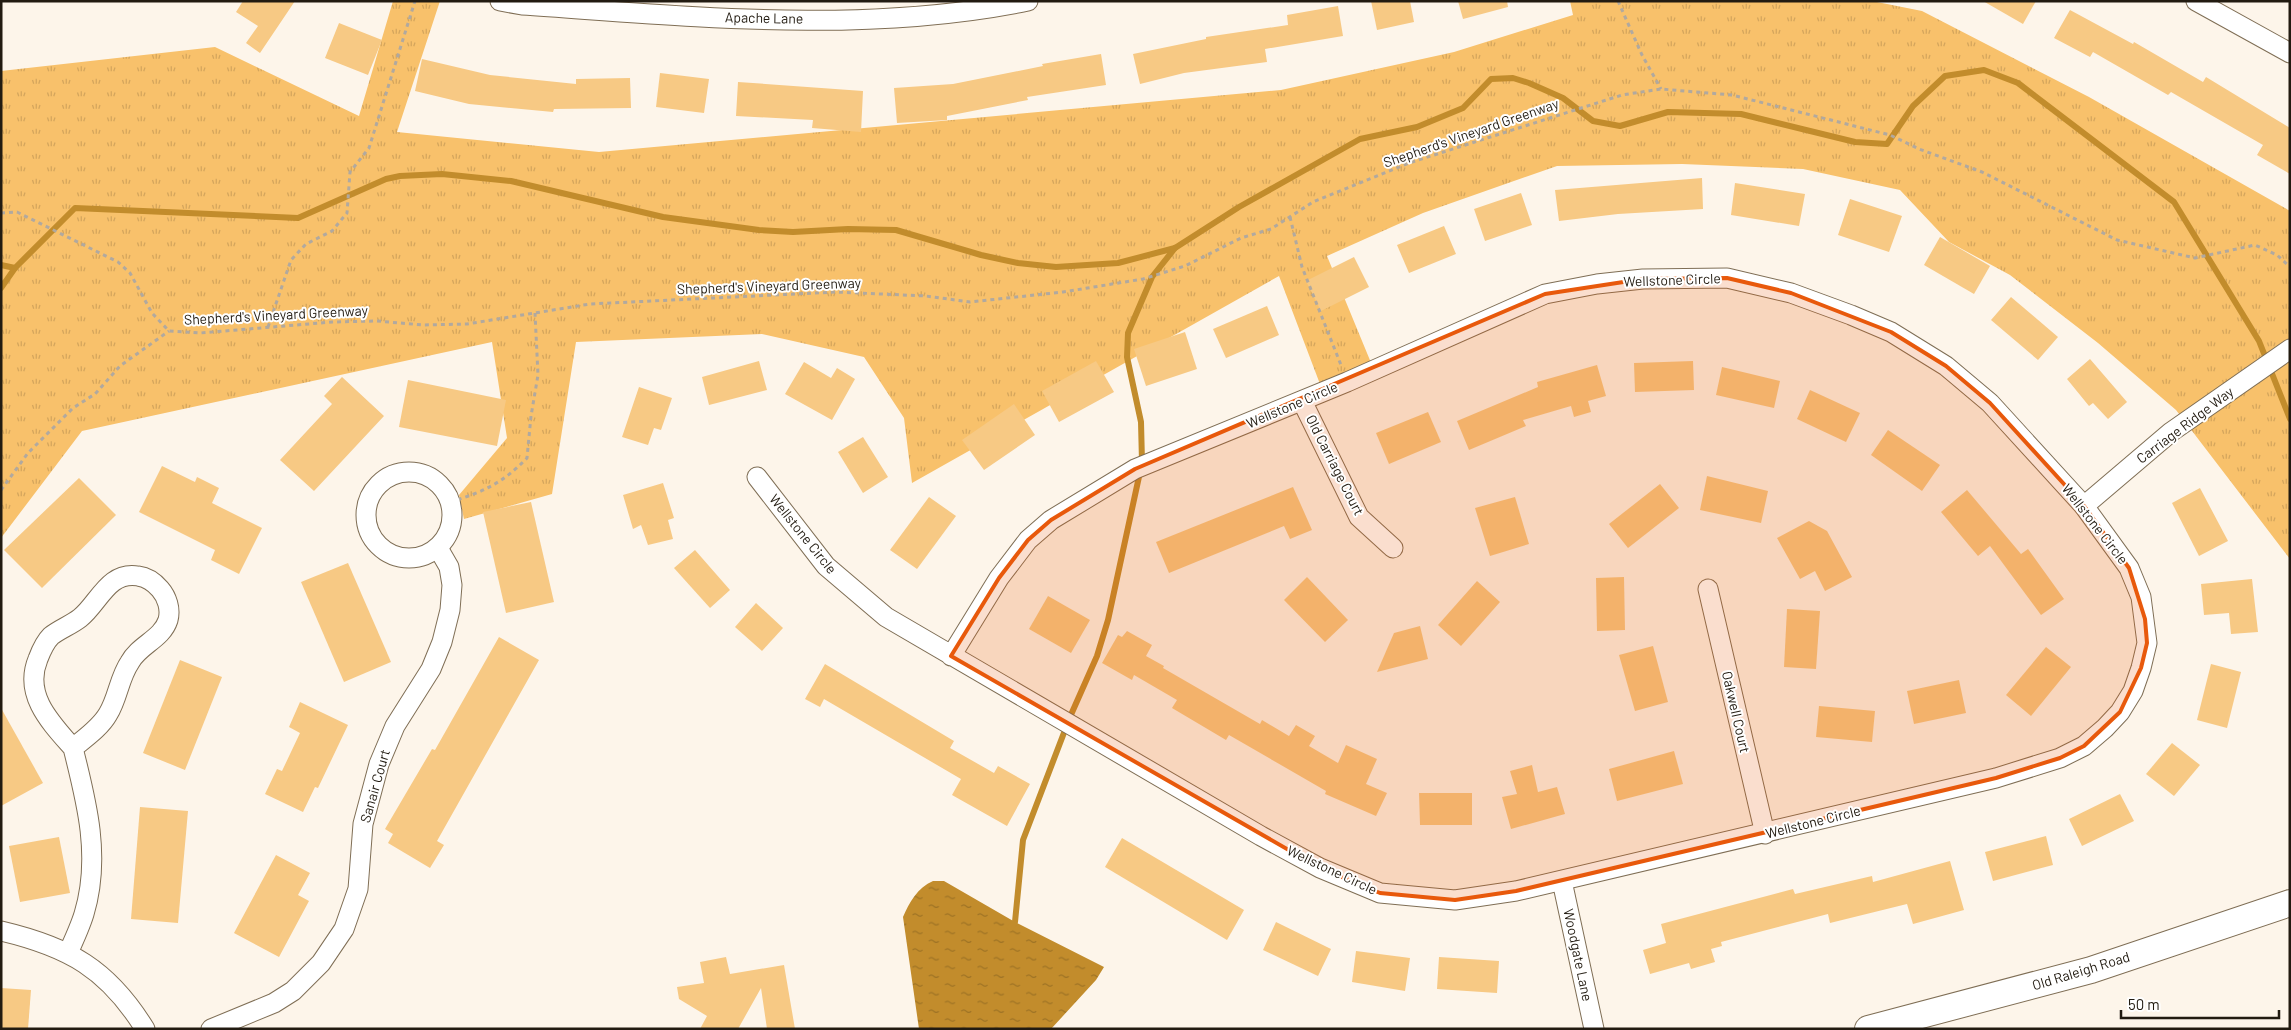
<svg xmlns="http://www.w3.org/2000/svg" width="2291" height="1030" font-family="Barlow,sans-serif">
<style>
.park{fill:url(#park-tufts)}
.water{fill:url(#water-ripples)}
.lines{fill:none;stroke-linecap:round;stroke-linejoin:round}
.stream{stroke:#c28c2c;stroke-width:6}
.building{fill:#f7c984}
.street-casing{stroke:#7f6e55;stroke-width:21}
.secondary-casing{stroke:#7f6e55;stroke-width:28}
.path{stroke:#b1a99f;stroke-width:3;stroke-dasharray:4 4;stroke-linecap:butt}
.street{stroke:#fff;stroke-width:19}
.secondary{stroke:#fff;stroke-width:26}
.marked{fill:#e8590c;fill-opacity:0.2;stroke:#e8590c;stroke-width:4;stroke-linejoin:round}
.labels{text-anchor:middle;stroke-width:4;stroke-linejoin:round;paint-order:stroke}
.street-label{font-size:14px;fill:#221b11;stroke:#fff}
</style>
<defs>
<pattern id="park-tufts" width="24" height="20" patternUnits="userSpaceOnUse" patternTransform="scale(1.25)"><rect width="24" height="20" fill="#f8c16b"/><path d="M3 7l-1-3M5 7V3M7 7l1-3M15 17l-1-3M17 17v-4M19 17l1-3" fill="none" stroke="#d4a55c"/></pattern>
<pattern id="water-ripples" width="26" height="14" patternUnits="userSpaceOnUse" patternTransform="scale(1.25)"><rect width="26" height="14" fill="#c28c2c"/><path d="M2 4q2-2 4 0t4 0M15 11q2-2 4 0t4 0" fill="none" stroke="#9d7224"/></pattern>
</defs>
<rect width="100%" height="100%" fill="#fdf5ea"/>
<!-- park -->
<polygon class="park" points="393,1 440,1 397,132 599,152 1281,90 1454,52 1573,15 1570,1 1872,1 1922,11 2089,97 2290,211 2290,559 2176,410 2098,343 2010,275 1949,242 1900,190 1803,169 1682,164 1557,166 1423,213 1327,256 1374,370 1323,392 1279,276 912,483 904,418 864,357 762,334 576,342 552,494 464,519 459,495 507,438 492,342 82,431 1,538 1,71 215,47 359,116"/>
<!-- water -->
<path class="water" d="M933,881H944L1015,922L1104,967L1096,980L1051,1029H919L903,917C909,903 918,887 933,881Z"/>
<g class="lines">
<!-- stream -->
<g class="stream">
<polyline points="1,265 15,268"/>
<polyline points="1,288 15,268 75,208 298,218 386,179 400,176 442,174 511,181 663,217 759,230 793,232 848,229 896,230 981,255 1018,263 1056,267 1118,263 1175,248 1239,207 1360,139 1417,127 1463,108 1491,79 1513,78 1529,83 1563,98 1593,121 1620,126 1668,112 1741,114 1855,142 1887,144 1913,106 1945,76 1984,70 2018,83 2174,202 2259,341 2290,419"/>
<polyline points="1142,462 1141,422 1127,357 1128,333 1152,277 1175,248"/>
<polyline points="1010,928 1015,922 1023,840 1070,717 1097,656 1108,620 1140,472"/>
</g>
</g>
<!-- building -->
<g class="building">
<polygon points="243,1 295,1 260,53 246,43 258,26 236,12"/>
<polygon points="1371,1 1410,1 1414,22 1377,30"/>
<polygon points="1458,1 1507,1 1508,7 1463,19"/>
<polygon points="1983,1 2036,1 2023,24"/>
<polygon points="1338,6 1343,36 1265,49 1267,62 1184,73 1140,84 1133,54 1206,39 1206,37 1288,25 1287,15"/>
<polygon points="2070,10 2133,44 2134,42 2203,82 2206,77 2290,128 2290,174 2257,155 2263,145 2171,92 2168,95 2093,52 2090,57 2054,38"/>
<polygon points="339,23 382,40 368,75 325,58"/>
<polygon points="1101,54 1106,85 1027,97 1028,100 947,116 947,120 897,123 894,88 953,84 1043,66 1042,64"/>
<polygon points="422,59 490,75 576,84 576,79 630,78 631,108 554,109 553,112 469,104 415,91"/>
<polygon points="660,73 709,79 704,113 656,107"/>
<polygon points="738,82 863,91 861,132 812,128 813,120 736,116"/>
<polygon points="1702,178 1703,209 1618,214 1559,221 1555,190"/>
<polygon points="1735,183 1805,194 1799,226 1731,215"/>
<polygon points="1521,193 1532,225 1485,241 1474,209"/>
<polygon points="1850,199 1902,216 1889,252 1838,235"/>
<polygon points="1444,226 1456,254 1409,273 1397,245"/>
<polygon points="1940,237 1990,266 1974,294 1924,265"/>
<polygon points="1354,257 1369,287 1321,311 1306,281"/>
<polygon points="2011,297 2058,337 2038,360 1991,320"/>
<polygon points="1267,306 1279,335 1226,358 1213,329"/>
<polygon points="1185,332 1197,369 1146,386 1134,349"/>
<polygon points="2090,359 2127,402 2108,419 2093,403 2089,406 2067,379"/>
<polygon points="759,361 767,390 709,405 702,377"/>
<polygon points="1096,361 1114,392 1059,422 1042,391"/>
<polygon points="1693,361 1694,390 1635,392 1634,363"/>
<polygon points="804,362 831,378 837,368 855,379 832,420 785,394"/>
<polygon points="1597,365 1606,396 1588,401 1591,412 1574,417 1571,406 1523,420 1526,426 1469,450 1457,421 1538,387 1537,382"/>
<polygon points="1722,367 1780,381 1774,408 1716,395"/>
<polygon points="342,377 384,416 314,491 280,460 332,404 324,396"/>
<polygon points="408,380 506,400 497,446 399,427"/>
<polygon points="639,387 672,398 661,430 654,428 648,445 622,437"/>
<polygon points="1810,390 1860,413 1846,442 1797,419"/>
<polygon points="1014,404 1035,435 984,470 962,440"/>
<polygon points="1428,412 1441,442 1389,464 1376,433"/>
<polygon points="1888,430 1940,465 1922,491 1871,455"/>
<polygon points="863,437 888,477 863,493 838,452"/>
<polygon points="162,466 195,482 197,477 219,488 212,503 262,528 239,574 211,560 215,550 139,512"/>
<polygon points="1707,476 1768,491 1761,523 1700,510"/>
<polygon points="79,478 116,515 42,588 4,550"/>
<polygon points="663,483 674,518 668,520 673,539 648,545 641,525 633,529 623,495"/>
<polygon points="1660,484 1679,508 1628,548 1609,524"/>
<polygon points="1293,487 1312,530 1290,539 1284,526 1169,573 1156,542"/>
<polygon points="2200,488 2228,541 2199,556 2172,503"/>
<polygon points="1967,490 2021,554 2028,549 2064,599 2041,615 1990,546 1978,556 1941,512"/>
<polygon points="929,497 956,516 917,569 890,550"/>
<polygon points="1515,497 1529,544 1490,556 1475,508"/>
<polygon points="531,502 554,602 506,613 483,512"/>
<polygon points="1809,521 1827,531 1852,577 1825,591 1815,571 1800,579 1777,538"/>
<polygon points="695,550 730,590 710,608 674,568"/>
<polygon points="348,563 391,662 344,682 301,582"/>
<polygon points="1307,577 1348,620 1325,642 1284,600"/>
<polygon points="1624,577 1625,630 1597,631 1596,578"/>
<polygon points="2252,579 2258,632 2231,634 2229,613 2204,615 2201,584"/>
<polygon points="1477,581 1500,602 1461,646 1438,625"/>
<polygon points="1048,596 1090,620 1071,653 1029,629"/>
<polygon points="756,603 783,628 762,651 735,627"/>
<polygon points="1787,609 1820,611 1816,669 1784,667"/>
<polygon points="1420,626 1428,659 1377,672 1394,633"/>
<polygon points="1127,631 1152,645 1146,656 1164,666 1163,668 1260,724 1262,720 1289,736 1296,725 1315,736 1309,746 1338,763 1346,745 1377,759 1366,784 1387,793 1376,816 1325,794 1326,791 1229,735 1226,740 1172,708 1177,700 1134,675 1132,680 1102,663 1118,635 1122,637"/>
<polygon points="499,637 539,660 437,841 444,845 430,868 388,843 393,834 385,829 432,749 435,750"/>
<polygon points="1653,646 1668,702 1635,711 1619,655"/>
<polygon points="2046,647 2071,667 2031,716 2006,695"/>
<polygon points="180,660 222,677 185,770 143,753"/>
<polygon points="825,664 954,741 950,748 994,773 998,766 1030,784 1007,826 952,795 961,779 824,699 820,707 805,699"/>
<polygon points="2211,664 2241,672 2227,728 2197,720"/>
<polygon points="1959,680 1966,713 1914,724 1907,691"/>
<polygon points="300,702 348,725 318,788 315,787 303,812 265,794 277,769 282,771 300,733 289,727"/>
<polygon points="1819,706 1875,711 1872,742 1816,737"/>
<polygon points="1,708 43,783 1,806"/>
<polygon points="2172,743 2200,765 2174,796 2146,774"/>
<polygon points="1674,751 1683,784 1617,801 1609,769"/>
<polygon points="1532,765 1538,792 1557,787 1565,814 1511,829 1502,797 1517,794 1510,771"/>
<polygon points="1419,793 1472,793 1472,825 1420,825"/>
<polygon points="2120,794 2134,821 2082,846 2069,819"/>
<polygon points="140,807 188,811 178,923 131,919"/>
<polygon points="2046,836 2053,865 1993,881 1985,852"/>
<polygon points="59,837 70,893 20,902 9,846"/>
<polygon points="1122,838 1244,910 1227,940 1105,867"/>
<polygon points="276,855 310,873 298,895 309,901 279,957 234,933"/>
<polygon points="1950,861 1964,910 1913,924 1907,904 1830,923 1828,914 1721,942 1722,946 1711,949 1715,962 1691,969 1689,963 1650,974 1643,950 1666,943 1661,924 1793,889 1795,894 1872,876 1873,882"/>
<polygon points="1276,922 1331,949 1318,976 1263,950"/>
<polygon points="1356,951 1410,958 1405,991 1352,982"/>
<polygon points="726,957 730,974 784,965 795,1029 767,1029 761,988 738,1029 700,1029 707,1016 679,999 677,987 704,983 700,962"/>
<polygon points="1439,957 1499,961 1497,993 1437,989"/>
<polygon points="1,988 31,990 28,1029 1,1029"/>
</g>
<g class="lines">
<defs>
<g id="street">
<path d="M500,1L522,5C689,16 862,35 1028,1"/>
<polyline points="2196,1 2290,53"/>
<polyline points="1302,401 1359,517 1393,548"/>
<circle cx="409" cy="515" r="43"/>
<polyline points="757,477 826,566 886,617 1261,836 1320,868 1380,893 1455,900 1516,891 1996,778 2060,758 2084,746 2105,728 2120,712 2133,691 2141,668 2147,643 2141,597 2129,568 2084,506 1990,403 1946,366 1891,332 1851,315 1791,293 1727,278 1643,279 1597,284 1545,294 1347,382 1135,469 1051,520 1028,540 999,578 951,656"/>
<polyline points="2084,506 2171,432 2290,349"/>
<polyline points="1708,589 1765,834"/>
<polyline points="1562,881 1594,1029"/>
<path d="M1,931C69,947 108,969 145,1029"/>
<path d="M68,953C74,940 80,927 84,914C101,858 87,803 73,748C85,738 100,728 108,714C118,698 119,678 130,662C139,645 162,639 168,620C171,609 167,597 160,589C154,582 146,577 138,576C108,571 99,603 80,618C71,625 60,629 51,636C45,642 41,651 38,659C23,695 51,723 73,748"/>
<polyline points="211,1029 274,1003 293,991 321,963 344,929 358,889 363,824 379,764 395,726 431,669 442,642 450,610 452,585 449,567 438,548"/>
</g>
<polyline id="secondary" points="1868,1029 2091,970 2290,903"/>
</defs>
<!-- street casing -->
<use href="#street" class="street-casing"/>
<!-- secondary casing -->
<use href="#secondary" class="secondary-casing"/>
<!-- path -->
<g class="path">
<polyline points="1618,1 1642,55 1661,89"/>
<polyline points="1,213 17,212 118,262 130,273 152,313 169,331 200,333 332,322 377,321 423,325 467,324 590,304 836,292 926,296 970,302 1063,292 1143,279 1185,266 1241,238 1271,229 1313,202 1409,163 1622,95 1661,89 1732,95 1890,135 1919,149 1982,172 2117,240 2195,258 2255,245 2277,255 2290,267"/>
<polyline points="1290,217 1302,267 1341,365"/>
<polyline points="268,327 291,260 306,244 332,231 347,213 350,172 369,148 415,1"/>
<polyline points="1,490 28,453 73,408 95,394 120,366 169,331"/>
<path d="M450,502C483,492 503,483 527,458L531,416L538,375L535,313"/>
</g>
<!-- street -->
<use href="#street" class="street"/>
<!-- secondary -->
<use href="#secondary" class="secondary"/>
</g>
<!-- marked area -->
<path class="marked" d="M1727,278L1791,293L1891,332L1946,366L1990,403L2084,506L2129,568L2145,619L2147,643L2141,668L2120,712L2084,746L2060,758L1996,778L1516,891L1455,900L1380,893L1320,868L951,656L999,578L1028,540L1051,520L1135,469L1545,294L1643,279Z"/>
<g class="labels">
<!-- street labels -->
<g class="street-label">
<text transform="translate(764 18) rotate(1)" y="5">Apache Lane</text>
<text transform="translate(1471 133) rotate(-19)" y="5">Shepherd's Vineyard Greenway</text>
<text transform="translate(1672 280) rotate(-2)" y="5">Wellstone Circle</text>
<text transform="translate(769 286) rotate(-2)" y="5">Shepherd's Vineyard Greenway</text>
<text transform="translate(276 315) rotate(-3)" y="5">Shepherd's Vineyard Greenway</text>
<text transform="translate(1292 405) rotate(-23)" y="5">Wellstone Circle</text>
<text transform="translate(2185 425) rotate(-37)" y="5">Carriage Ridge Way</text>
<text transform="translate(1335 465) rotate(63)" y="5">Old Carriage Court</text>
<text transform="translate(2095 524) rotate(52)" y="5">Wellstone Circle</text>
<text transform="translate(803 534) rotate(51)" y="5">Wellstone Circle</text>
<text transform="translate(1736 712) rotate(77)" y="5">Oakwell Court</text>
<text transform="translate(375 786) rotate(-74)" y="5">Sanair Court</text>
<text transform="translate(1813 822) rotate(-14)" y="5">Wellstone Circle</text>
<text transform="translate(1332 870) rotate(25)" y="5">Wellstone Circle</text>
<text transform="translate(1578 955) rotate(78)" y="5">Woodgate Lane</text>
<text transform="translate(2081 971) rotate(-17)" y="5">Old Raleigh Road</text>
</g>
</g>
<!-- border -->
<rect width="2291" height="1030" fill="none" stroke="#221b11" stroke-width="5"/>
<!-- scale -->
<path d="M2121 1010v8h158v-8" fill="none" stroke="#221b11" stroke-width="2.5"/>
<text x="2128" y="1010" font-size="15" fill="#221b11" stroke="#ffffff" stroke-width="4" paint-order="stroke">50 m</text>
</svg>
